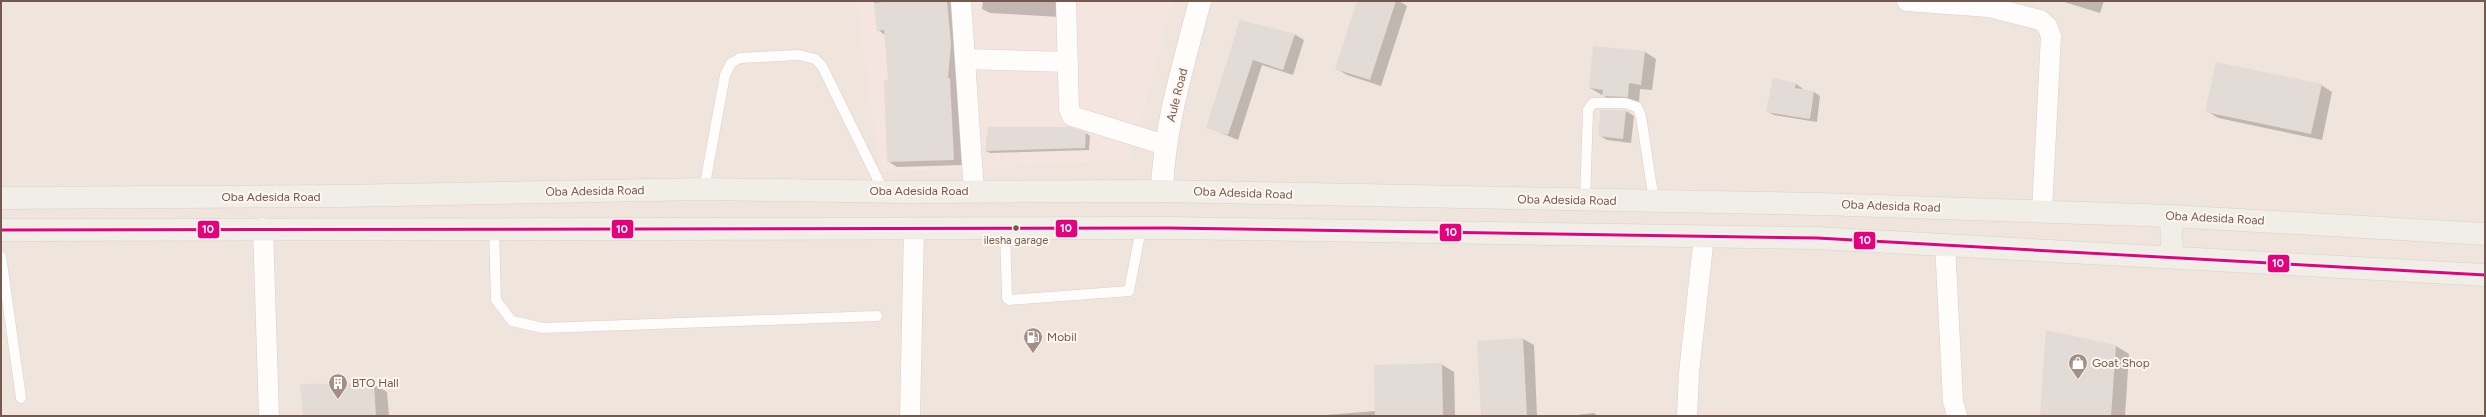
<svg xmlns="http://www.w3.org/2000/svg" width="2486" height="417" font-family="Figtree,sans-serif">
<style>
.residential{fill:#efe5dc}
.commercial{fill:#f4e5e0}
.shadow{fill:#0003}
.building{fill:#e3dbd6}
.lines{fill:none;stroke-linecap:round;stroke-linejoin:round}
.service-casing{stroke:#d6d0cc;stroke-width:11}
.minor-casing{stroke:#d6d0cc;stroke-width:21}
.tertiary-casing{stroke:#d6d0cc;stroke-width:23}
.primary-casing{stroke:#d8d0cb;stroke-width:23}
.service{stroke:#fefdfc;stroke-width:10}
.minor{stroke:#fefdfc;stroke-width:20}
.tertiary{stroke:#fefdfc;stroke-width:22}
.primary{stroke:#f1ede7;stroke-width:22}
.bus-1-casing{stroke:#fef7f0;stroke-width:6}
.bus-1{stroke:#e5007d;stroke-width:3}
.bus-dot{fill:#74594f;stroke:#fef7f0;stroke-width:1.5}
.labels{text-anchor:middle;stroke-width:4;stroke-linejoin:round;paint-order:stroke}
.bus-label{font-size:11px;fill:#74594f;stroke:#fef7f0}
.street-label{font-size:12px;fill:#74594f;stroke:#fef7f0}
.poi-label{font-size:12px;fill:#74594f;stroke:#fef7f0;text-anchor:start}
.line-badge{stroke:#fef7f0;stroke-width:1.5}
.badge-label{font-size:11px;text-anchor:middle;font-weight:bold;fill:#fff}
</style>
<rect width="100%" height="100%" fill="#f7f3ee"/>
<!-- residential -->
<rect class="residential" x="1" y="1" width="2484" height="415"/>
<!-- commercial -->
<polygon class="commercial" points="857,1 1173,1 1130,160 880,172"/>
<!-- shadow -->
<g class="shadow">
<polygon points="874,1 953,1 963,165 897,167 888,161 889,81 885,35 878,30"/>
<polygon points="983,1 1062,1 1061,17 990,13 982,9"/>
<polygon points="1358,1 1399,1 1407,6 1381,86 1347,75 1336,68"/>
<polygon points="2061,1 2104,1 2100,13"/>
<polygon points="1240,21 1294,34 1304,40 1293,75 1262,65 1238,140 1207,127"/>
<polygon points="1645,52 1656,59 1652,90 1640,89 1639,103 1614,102 1590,88"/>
<polygon points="1796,84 1802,88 1802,90 1814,92 1820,96 1817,122 1774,115 1767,111"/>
<polygon points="2321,85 2332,92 2322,140 2218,118 2207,111"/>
<polygon points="1601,111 1626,111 1634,116 1631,143 1607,140 1599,135"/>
<polygon points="1086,133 1090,136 1089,150 990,153 986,151"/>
<polygon points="1523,339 1534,345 1537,416 1482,416"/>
<polygon points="2116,346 2129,354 2125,416 2041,416"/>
<polygon points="1441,364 1454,372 1455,416 1313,416 1376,411"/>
<polygon points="373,384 387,392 389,416 304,416"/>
<polygon points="1594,413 1598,416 1577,416 1577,415"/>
</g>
<!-- building -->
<g class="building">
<polygon points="894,1 947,1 951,44 948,78 950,78 954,160 887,162 884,81 888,80 884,30 877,31 874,3"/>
<polygon points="1357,1 1396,1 1370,80 1335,69"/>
<polygon points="1240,20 1295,34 1283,70 1253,60 1228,135 1206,128"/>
<polygon points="1593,46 1645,51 1641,85 1629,83 1628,97 1602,96 1603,90 1589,88"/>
<polygon points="2216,62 2322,84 2311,134 2205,112"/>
<polygon points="1773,78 1796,83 1795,88 1814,91 1810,119 1766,112"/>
<polygon points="1601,110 1626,110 1623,139 1598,136"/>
<polygon points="988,127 1070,127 1086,132 1085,148 985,151"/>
<polygon points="2046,330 2116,345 2111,416 2040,416"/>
<polygon points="1523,338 1527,416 1481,416 1477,341"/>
<polygon points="1442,363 1443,416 1375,416 1374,365"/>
<polygon points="374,383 376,416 303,416 300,384"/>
</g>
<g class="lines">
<defs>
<g id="service">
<polyline points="704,189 725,75 731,63 740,58 799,55 815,59 822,66 884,192"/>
<polyline points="1585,200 1588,110 1593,103 1625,103 1637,107 1641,116 1654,201"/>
<polyline points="1005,229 1007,298 1009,300 1129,291 1141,229"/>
<polyline points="494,230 496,300 512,321 543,328 877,316"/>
<polyline points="1,256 21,398"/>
</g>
<g id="minor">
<polyline points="961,1 974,192"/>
<polyline points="1066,1 1069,109 1072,116 1165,145"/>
<polyline points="1907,1 1989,7 2040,20 2047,26 2051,36 2042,211"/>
<polyline points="965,59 1068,62"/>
<polyline points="263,228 269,416"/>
<polyline points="1945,244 1953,401 1957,416"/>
<polyline points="910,416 914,229"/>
<polyline points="1687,416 1689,373 1704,236"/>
</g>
<path id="tertiary" d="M1162,191C1164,126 1184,63 1200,1"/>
<g id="primary">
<polyline points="1,198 342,196 704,189 908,192 1162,191 1820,204 2171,216 2485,234"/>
<polyline points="2171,216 2172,256"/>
<polyline points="1,230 1168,228 1817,238 2485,275"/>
</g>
</defs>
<!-- service casing -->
<use href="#service" class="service-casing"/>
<!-- minor casing -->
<use href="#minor" class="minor-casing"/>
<!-- tertiary casing -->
<use href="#tertiary" class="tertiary-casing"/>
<!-- primary casing -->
<use href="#primary" class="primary-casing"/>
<!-- service -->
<use href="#service" class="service"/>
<!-- minor -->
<use href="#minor" class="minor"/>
<!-- tertiary -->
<use href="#tertiary" class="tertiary"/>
<!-- primary -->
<use href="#primary" class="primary"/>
<defs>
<polyline id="bus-1" points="1,230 1168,228 1817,238 2485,275"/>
</defs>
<!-- bus-1 casing -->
<use href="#bus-1" class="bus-1-casing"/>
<!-- bus-1 -->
<use href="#bus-1" class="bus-1"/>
</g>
<!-- icons -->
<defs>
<symbol id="fuel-pin" viewBox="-11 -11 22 30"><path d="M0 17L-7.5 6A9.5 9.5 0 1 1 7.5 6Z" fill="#a28f87" stroke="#fef7f0"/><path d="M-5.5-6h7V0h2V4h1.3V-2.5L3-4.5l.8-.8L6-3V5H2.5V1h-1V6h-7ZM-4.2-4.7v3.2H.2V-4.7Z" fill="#fff"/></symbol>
<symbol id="shop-pin" viewBox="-11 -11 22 30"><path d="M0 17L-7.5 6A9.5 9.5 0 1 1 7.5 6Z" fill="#a28f87" stroke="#fef7f0"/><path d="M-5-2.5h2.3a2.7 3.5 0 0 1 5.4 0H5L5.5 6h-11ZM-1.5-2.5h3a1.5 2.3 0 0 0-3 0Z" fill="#fff"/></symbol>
<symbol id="building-pin" viewBox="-11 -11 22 30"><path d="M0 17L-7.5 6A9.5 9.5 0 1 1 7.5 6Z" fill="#a28f87" stroke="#fef7f0"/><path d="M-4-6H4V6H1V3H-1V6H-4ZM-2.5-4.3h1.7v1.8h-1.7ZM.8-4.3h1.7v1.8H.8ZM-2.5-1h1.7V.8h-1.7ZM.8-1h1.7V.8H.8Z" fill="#fff"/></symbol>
</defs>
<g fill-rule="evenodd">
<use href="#fuel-pin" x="1022" y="326" width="22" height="30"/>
<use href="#shop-pin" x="2067" y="352" width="22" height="30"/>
<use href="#building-pin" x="327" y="372" width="22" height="30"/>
</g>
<!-- markers -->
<circle class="bus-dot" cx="1016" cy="228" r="3.5"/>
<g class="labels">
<!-- bus labels -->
<g class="bus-label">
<text x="1016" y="244">ilesha garage</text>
</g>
<!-- street labels -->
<g class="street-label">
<text transform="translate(1177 95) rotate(-76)" y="4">Aule Road</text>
<text transform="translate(595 191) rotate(-1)" y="4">Oba Adesida Road</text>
<text x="919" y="195">Oba Adesida Road</text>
<text transform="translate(1243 193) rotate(2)" y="4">Oba Adesida Road</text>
<text x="271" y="201">Oba Adesida Road</text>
<text transform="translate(1567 200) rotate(1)" y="4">Oba Adesida Road</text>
<text transform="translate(1891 206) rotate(2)" y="4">Oba Adesida Road</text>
<text transform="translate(2215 218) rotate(3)" y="4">Oba Adesida Road</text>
</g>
<!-- poi labels -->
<g class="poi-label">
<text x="1047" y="341">Mobil</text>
<text x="2092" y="367">Goat Shop</text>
<text x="352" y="387">BTO Hall</text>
</g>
</g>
<g class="line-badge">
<rect x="1055" y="219" width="23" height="19" rx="4" fill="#e5007d"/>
<rect x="611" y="219" width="23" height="20" rx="4" fill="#e5007d"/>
<rect x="197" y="220" width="23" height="19" rx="4" fill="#e5007d"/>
<rect x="1439" y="223" width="23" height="19" rx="4" fill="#e5007d"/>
<rect x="1853" y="231" width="23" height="19" rx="4" fill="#e5007d"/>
<rect x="2267" y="254" width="23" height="19" rx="4" fill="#e5007d"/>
</g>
<g class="badge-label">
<text x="1066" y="232">10</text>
<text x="622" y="233">10</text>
<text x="208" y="233">10</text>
<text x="1451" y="236">10</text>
<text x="1865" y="244">10</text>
<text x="2278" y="267">10</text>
</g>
<!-- border -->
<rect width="2486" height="417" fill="none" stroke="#74594f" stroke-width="4"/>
</svg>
